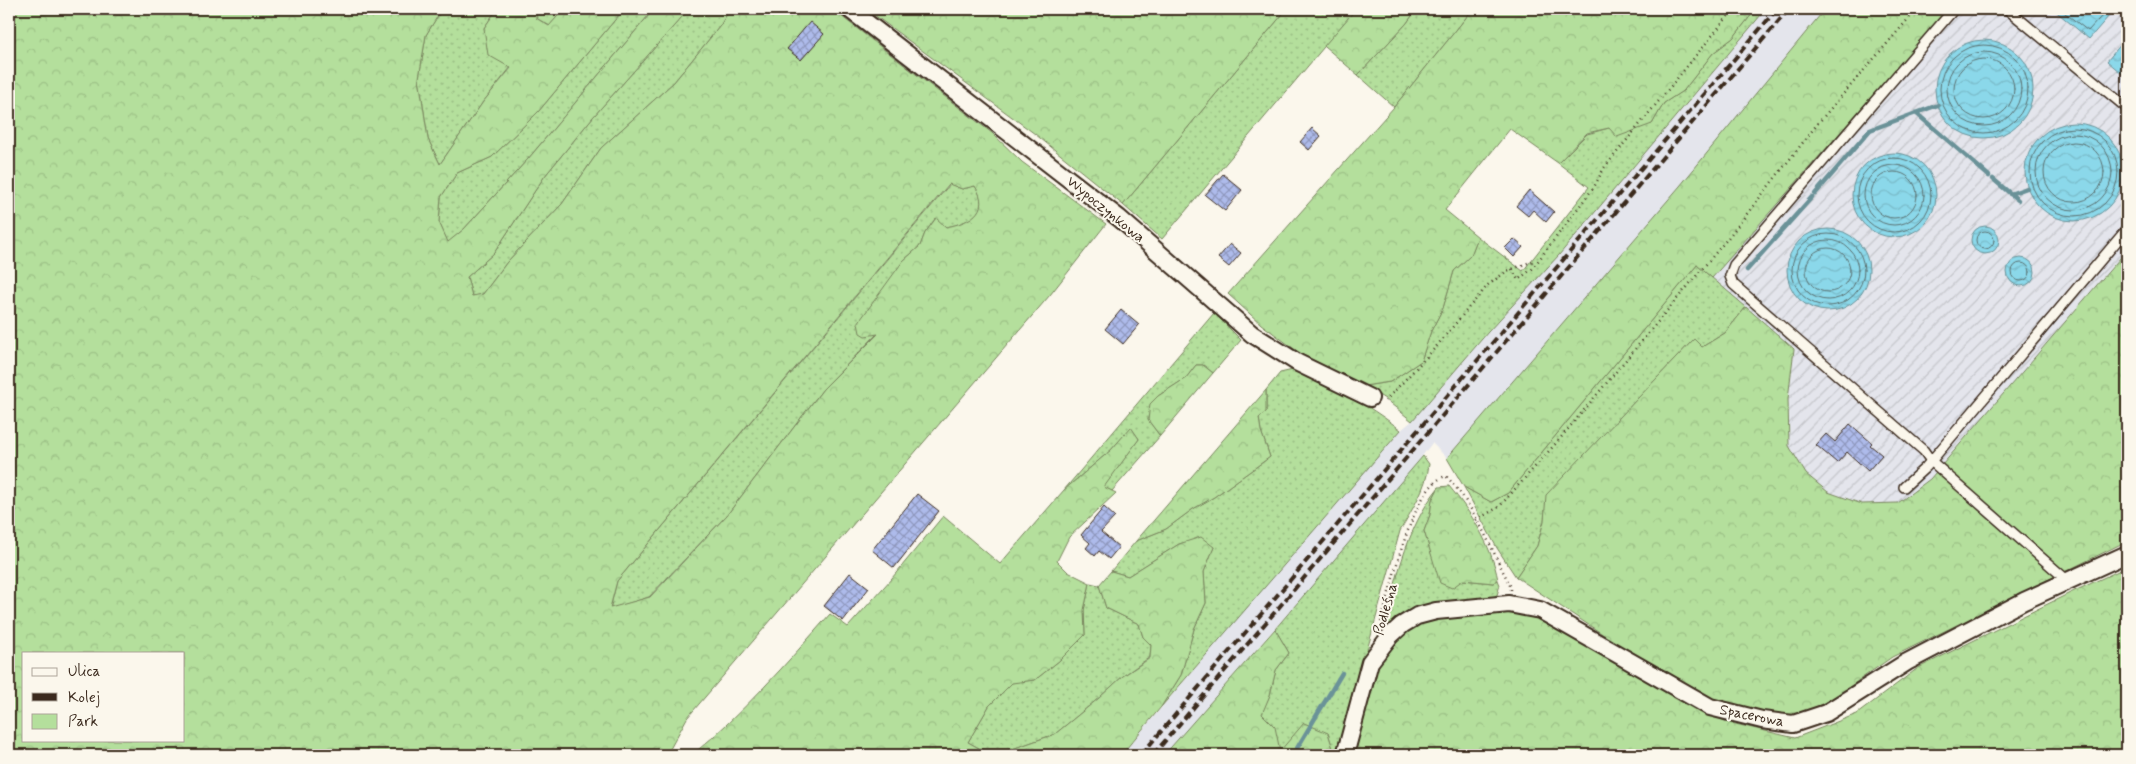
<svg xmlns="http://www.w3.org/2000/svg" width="2136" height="764" font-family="Mynerve,sans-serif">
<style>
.built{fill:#e4e5ec}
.industrial{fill:url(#industrial-furrows)}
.green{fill:url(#green-dots);stroke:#78845d}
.forest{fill:url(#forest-crowns);stroke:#78845d;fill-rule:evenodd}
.water{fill:url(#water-waves);stroke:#6b9298}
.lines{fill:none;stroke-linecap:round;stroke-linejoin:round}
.shore{stroke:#5b7070;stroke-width:1}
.stream{stroke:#6b9298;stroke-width:4.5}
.building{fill:url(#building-cross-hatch);stroke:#3b2a1e}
.service-casing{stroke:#3b2a1e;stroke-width:12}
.minor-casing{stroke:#3b2a1e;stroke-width:20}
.path{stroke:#3b2a1e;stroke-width:2.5;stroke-dasharray:1 4;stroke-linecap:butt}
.service{stroke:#fbf7ec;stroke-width:9}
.minor{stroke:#fbf7ec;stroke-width:16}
.rail{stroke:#3b2a1e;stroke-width:4;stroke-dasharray:8 4;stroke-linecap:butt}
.labels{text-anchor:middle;stroke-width:4;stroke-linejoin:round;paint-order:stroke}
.street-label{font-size:15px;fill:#3b2a1e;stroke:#fbf7ec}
</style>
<defs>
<pattern id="industrial-furrows" width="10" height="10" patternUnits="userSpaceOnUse" patternTransform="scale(1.25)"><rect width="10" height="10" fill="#e4e5ec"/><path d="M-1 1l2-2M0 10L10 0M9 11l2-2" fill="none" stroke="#c4c5ca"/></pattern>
<pattern id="green-dots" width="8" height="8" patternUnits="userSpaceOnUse" patternTransform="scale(1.25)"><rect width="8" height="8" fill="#b4df9c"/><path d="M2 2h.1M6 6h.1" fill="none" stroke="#9cc086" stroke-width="1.8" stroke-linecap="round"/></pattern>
<pattern id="forest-crowns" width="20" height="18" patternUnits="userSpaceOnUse" patternTransform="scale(1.25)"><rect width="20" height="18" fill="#b4df9c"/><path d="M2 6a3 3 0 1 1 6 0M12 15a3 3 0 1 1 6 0" fill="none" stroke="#9cc086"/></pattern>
<pattern id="water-waves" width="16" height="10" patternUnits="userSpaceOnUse" patternTransform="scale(1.25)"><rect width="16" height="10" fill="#8bd8ea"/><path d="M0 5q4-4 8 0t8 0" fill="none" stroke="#79bac8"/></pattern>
<pattern id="building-cross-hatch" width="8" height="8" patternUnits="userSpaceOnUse" patternTransform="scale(1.25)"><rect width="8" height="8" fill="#aebbeb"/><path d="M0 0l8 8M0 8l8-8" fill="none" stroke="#8f98be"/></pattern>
</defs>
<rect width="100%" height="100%" fill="#fbf7ec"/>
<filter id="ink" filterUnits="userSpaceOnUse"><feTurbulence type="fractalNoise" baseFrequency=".02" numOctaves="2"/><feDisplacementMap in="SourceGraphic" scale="10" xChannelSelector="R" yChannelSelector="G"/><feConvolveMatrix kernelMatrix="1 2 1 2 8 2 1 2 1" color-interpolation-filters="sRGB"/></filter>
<g filter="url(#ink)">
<!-- built -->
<polygon class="built" points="1766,9 1825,9 1680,186 1447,458 1432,443 1401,484 1164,755 1121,755 1323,518 1401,430 1412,421 1488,332 1559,255"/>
<!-- industrial -->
<polygon class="industrial" points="1949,9 2127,9 2127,250 1930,479 1898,503 1862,504 1828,492 1806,475 1789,446 1788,399 1794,349 1712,278"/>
<!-- green -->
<g class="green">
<polygon points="442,9 497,9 484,28 511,67 483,102 440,164 428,139 419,78 426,35"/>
<polygon points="536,9 564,9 550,26 536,18"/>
<polygon points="624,9 654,9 528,159 464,229 448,243 439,222 441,197 457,173 492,157 538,112"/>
<polygon points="689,9 730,9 720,26 674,82 601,148 562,204 507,262 483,294 472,296 467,277 494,253 544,177 593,117"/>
<polygon points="1287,9 1356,9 1162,239 1123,205"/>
<polygon points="1417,9 1473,9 1394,107 1358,75 1406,24"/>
<polygon points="1756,9 1766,9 1559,255 1488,332 1412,421 1385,399 1364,386 1390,382 1421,361 1431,331 1443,308 1454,271 1471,255 1478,237 1523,271 1589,187 1558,163 1587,134 1609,128 1652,124 1664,103 1684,90 1713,53 1733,38"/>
<path d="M950,184L962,189L975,186C993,212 968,223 946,227L935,219L925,233L920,246L903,261L878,333L823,389L727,515L649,597L610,609L617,581Z"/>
<polygon points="1697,265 1746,307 1725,333 1702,347 1694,339 1547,495 1544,521 1537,546 1516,577 1497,548 1464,487 1491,502 1508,493"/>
<polygon points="1214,313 1241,340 1213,373 1203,365 1196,365 1186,378 1158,396 1148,420 1160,436 1112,491 1103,487 1139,439 1131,428 1111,450 1064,490"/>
<path d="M1293,370C1336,387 1364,402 1401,430L1161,707L1181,675L1194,629L1206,603L1204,572L1214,547L1179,544L1128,576L1111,571L1136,541L1166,529L1193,509L1214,497L1270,457L1261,431L1259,418L1266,412V390L1280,373Z"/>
<path d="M1423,456L1429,464C1427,487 1411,511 1400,531L1338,755H1335L1328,733L1279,751L1261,714L1270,695L1276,670L1289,653L1275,629Z"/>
<path d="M1439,487L1432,500L1430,515L1424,531L1432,556L1462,580L1493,583L1498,580L1500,585L1497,595L1489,599L1436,603L1417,610L1382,639C1394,588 1405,528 1439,487Z"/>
<polygon points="1090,583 1099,585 1106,608 1139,624 1143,637 1151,645 1150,657 1123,676 1099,698 1055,734 998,754 984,751 968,742 989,706 1012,682 1035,680 1060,660 1085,635 1084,610"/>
</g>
<!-- forest -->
<g class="forest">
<path d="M9,9H442L426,35L419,78L428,139L440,164L483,102L511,68L488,55L484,28L497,9H536V18L549,26L564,9H624L538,112L492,157L457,173L441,197L439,222L448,242L464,229L528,159L654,9H689L593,117L544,177L494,253L467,277L472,296L483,294L507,262L562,204L601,148L674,82L720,26L730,9H832L992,133L1022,162L1106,224L1050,295L687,718L670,749L674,755H9ZM949,184L962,189L975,186C992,212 968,223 946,227L936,218L925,233L920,246L903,261L858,323L860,333L865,336L878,334L823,389L727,515L650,597L610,608L617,581ZM24,653H184V740H24Z"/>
<polygon points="866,9 1287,9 1123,205 1035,134"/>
<polygon points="1356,9 1417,9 1406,24 1358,75 1324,46"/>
<polygon points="1473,9 1756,9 1733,38 1713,53 1684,90 1664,103 1652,124 1617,137 1609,128 1587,133 1558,163 1510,129 1445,210 1478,237 1471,255 1454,271 1443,308 1431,331 1421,361 1390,382 1364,386 1301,354 1261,324 1228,294 1394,107"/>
<polygon points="1825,9 1949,9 1712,278 1697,265 1508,493 1491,502 1464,487 1447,458 1680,186"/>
<polygon points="2127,250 2127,541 1892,657 1835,697 1799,716 1778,717 1714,701 1660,672 1516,577 1537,546 1544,521 1546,495 1694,339 1702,347 1725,333 1746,307 1794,349 1788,399 1789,446 1806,474 1828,492 1862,504 1898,503 1930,479"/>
<polygon points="1196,365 1203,365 1213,373 1160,436 1148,420 1150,404 1158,396 1186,378"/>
<polygon points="1266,390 1266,412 1259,418 1261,431 1270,457 1214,497 1193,509 1166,529 1136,541"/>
<path d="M1131,427L1139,439L1104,487L1116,493L1069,537L1057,561L1068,572L1090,583L1084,610L1085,635L1060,660L1035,680L1012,683L989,706L968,742L984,751L998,754L1055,734L1099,698L1123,676L1150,658L1151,645L1143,637L1139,624L1106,608L1099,585L1111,571L1128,576L1179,544L1201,537L1214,547L1204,572L1206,603L1194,629L1181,675L1161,707L1121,755H692C743,713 787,663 830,614L848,627L892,578L943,516L1000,564L1064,490L1111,450Z"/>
<path d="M1449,486C1472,514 1491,544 1498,580L1493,583L1463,580L1452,588L1440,583L1424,531L1430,515L1432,500L1439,487Z"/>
<polygon points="2127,567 2127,755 1351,755 1373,670 1408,625 1431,616 1529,609 1627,663 1686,704 1727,722 1795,738 1857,714 1918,668 2070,593"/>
<polygon points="1275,629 1289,653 1276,670 1270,695 1262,714 1275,727 1280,751 1304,723 1328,733 1335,755 1164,755"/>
</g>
<!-- water -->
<g class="water">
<polygon points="2053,9 2115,9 2089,39"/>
<polygon points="2127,37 2127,78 2107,61"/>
<circle cx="1984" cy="89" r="49"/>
<circle cx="2074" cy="172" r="49"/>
<circle cx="1894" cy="195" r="42"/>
<circle cx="1985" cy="240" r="14"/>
<circle cx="1828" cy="270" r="41"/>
<circle cx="2021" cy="272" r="14"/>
</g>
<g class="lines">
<!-- shore -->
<g class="shore">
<polyline points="2060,9 2088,31 2108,9"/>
<circle cx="1984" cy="89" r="44"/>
<circle cx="1984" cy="89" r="37"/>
<circle cx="1984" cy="89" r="30"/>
<circle cx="2074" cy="172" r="44"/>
<circle cx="2074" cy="172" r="38"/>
<circle cx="2074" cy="172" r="30"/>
<circle cx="1894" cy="195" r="37"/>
<circle cx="1894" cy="195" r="30"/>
<circle cx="1894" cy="195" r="23"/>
<circle cx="1985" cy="240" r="9"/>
<circle cx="1828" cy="270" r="36"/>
<circle cx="1828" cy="270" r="30"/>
<circle cx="1828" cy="270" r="22"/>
<circle cx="2021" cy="272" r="9"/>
</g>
<!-- stream -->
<g class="stream">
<polyline points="1916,113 1989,176"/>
<polyline points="1993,179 2018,200"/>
<polyline points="1815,194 1870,130 1938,105"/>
<polyline points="2010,194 2027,188"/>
<polyline points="1747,270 1812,197"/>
<polyline points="1293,755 1342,673"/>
</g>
</g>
<!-- building -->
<g class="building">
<polygon points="810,22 824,34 801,60 787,49"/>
<polygon points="1312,128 1321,136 1309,150 1300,142"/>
<polygon points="1223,174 1242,190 1225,211 1205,195"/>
<polygon points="1529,190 1554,212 1546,222 1533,210 1528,216 1516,206"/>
<polygon points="1514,239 1523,247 1514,257 1505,248"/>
<polygon points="1230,244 1241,253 1229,267 1218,258"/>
<polygon points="1121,310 1139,325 1123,344 1105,329"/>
<polygon points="1850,424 1872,443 1870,445 1882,455 1868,471 1847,452 1837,463 1816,445 1826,434 1835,442"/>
<polygon points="917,494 939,511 894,568 872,550"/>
<polygon points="1104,507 1115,517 1101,532 1119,547 1109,559 1099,551 1095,556 1086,548 1090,543 1081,535"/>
<polygon points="850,573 869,588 843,621 824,606"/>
</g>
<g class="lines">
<defs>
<g id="service">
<polyline points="1954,9 1734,265 1730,276 1733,284 1924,451 1931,461 2068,581"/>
<polyline points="2007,9 2127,108"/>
<polyline points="1904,487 1926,467 2127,229"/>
</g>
<g id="minor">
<polyline points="849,9 1119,218 1252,334 1298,363 1370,398"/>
<polyline points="1345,755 1370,662 1390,636 1402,625 1417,616 1436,611 1509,604 1540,610 1710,707 1762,720 1793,724 1826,713 1907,662 2024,601 2127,554"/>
</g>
</defs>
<!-- service casing -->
<use href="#service" class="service-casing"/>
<!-- minor casing -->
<use href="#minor" class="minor-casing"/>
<!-- path -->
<g class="path">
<polyline points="1512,269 1518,280 1532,269 1594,187 1604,168 1734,9"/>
<polyline points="1385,401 1435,348 1488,285 1507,271 1533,261"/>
<polyline points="1476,520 1499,507 1558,441 1728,238 1819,122 1917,9"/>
<path d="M1381,622C1391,589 1412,485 1446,476C1475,506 1492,551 1511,587V590"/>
</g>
<!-- service -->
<use href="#service" class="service"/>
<!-- minor -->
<use href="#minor" class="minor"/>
<!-- rail -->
<g class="rail">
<polyline points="1141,755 1777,9"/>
<polyline points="1153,755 1789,9"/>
</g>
</g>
</g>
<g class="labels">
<!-- street labels -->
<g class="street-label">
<text transform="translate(1106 209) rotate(39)" y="5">Wypoczynkowa</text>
<text transform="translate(1385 609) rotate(-74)" y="5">Podleśna</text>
<text transform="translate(1752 715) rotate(11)" y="5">Spacerowa</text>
</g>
</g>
<!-- margin -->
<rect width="2136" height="764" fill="none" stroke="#fbf7ec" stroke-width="30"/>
<rect x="15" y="15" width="2106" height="734" fill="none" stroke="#3b2a1e" stroke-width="2" filter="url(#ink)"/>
<!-- legend -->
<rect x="22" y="652" width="162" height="90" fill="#fbf7ec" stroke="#aea59a"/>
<rect x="32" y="668" width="25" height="8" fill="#fbf7ec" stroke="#aea59a"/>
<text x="68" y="676" font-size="15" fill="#3b2a1e">Ulica</text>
<rect x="32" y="693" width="25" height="8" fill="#3b2a1e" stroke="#aea59a"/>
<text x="68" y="702" font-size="15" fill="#3b2a1e">Kolej</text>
<rect x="32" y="714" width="25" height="15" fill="#b4df9c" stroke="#aea59a"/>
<text x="68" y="726" font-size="15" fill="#3b2a1e">Park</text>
</svg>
